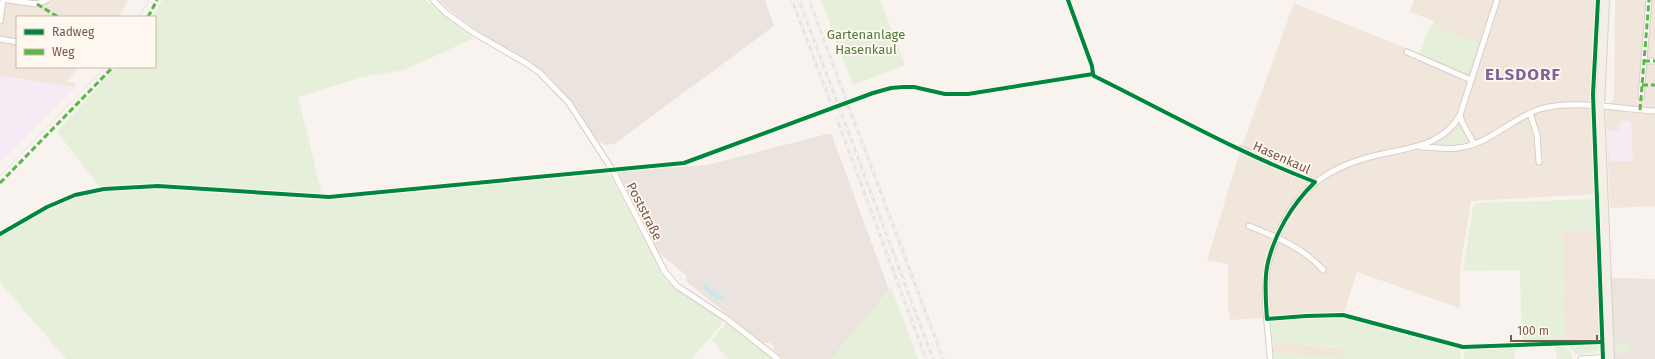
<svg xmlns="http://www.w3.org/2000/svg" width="1655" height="359" font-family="'Fira Sans',sans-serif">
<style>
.residential{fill:#f1e6db}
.industrial{fill:#ebe3de;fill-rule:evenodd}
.education{fill:#f4ebf5}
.green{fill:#e6efd9}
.water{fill:#cee8ea}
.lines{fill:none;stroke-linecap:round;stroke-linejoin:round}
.street-casing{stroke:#d6cec9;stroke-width:7}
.primary-casing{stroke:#dad0ca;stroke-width:10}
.street{stroke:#fefdfc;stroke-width:5}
.primary{stroke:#f3eee6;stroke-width:8}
.tram{stroke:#e5e3e6;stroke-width:1}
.rail-casing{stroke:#e5e3e6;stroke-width:3}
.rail{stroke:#fff8f0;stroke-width:1.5;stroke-dasharray:4.5;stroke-linecap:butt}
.quiet{stroke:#58b947;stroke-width:3;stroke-dasharray:6 3;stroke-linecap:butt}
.cycleway-casing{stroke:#fff8f0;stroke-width:6}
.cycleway{stroke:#00873e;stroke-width:4}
.labels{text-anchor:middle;stroke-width:3.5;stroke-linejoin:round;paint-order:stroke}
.park-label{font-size:13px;fill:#537940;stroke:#fff8f0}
.street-label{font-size:13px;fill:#79594b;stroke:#fff8f0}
.district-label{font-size:17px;font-weight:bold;letter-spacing:1px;fill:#826494;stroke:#fff8f0}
</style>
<rect width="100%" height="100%" fill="#f8f3ee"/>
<!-- residential -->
<g class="residential">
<polygon points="0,0 128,0 119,17 17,17 17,67 79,67 67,81 75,83 75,87 0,76"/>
<polygon points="1414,0 1597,0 1591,101 1593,112 1596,194 1471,201 1460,270 1460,308 1357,272 1344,313 1331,313 1230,320 1228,308 1228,264 1207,260 1240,152 1294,3 1421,54 1434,21 1410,12"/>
<polygon points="1615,0 1655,0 1655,206 1610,208 1606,112 1614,99"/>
<polygon points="1562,229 1598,231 1601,340 1565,342"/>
<polygon points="1273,342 1342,348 1342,359 1273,353"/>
</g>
<!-- industrial -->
<g class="industrial">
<polygon points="439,0 765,0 774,26 614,144 605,145 597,140 575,106 549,76 520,56 478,31 452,12"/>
<path d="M831,133L889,290L831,359H783L774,351V346L770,343H763L687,282L686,275L659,253L618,172L707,165ZM702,284L708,285L711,290L720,294L725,298L720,301L714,297Z"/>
<polygon points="1611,278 1655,279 1655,359 1614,359"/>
</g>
<!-- education -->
<g class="education">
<polygon points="0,76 75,87 0,163"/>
<polygon points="1620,121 1631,121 1633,161 1609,161 1607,130 1619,130"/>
</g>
<!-- green -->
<g class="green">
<polygon points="162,0 425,0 474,38 404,70 362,77 298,97 322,195 154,184 100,187 57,132 116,67 155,67 155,17 152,17"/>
<polygon points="821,0 880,0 905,65 853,85"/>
<polygon points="1431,25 1479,44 1468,73 1419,54"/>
<polygon points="1456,126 1460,127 1468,140 1468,143 1451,147 1442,145 1441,139 1445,137 1446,141 1457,130"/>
<polygon points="606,174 611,176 662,274 671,284 721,318 722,323 692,359 66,359 0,282 0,236 46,209 68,199 94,192 129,188 166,188 326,200"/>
<polygon points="1597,199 1598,231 1562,229 1565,342 1522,343 1520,270 1463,271 1473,207 1477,203"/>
<polygon points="891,287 918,359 831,359"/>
<polygon points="1335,316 1347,318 1457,348 1460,352 1461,359 1274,359 1273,353 1342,358 1341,347 1273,342 1271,321"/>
<polygon points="727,322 728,323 773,359 728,359 712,340"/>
<polygon points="1601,343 1600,349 1593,353 1578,355 1575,354 1568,344"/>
<path d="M1615,343L1632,345L1628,352C1620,356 1613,352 1615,343Z"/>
<path d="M1555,346C1564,346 1573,349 1572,359H1557Z"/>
<polygon points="1519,347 1515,353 1514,359 1464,359 1464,352 1467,349"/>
</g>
<!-- water -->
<path class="water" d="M703,283H707L711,290L716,291L724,297V301C717,301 707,293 702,286Z"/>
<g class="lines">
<defs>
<g id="street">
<polyline points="7,0 37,4 47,0"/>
<polyline points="433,0 446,13 474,33 526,63 540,73 569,103 613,171 665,272 677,286 727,319 778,359"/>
<polyline points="0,21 3,0"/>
<polyline points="0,39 17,42"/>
<polyline points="1407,52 1471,80"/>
<polyline points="1644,61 1655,61"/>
<polyline points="1641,97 1649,0"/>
<polyline points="1530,113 1537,135 1539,162"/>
<polyline points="1460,115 1462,122 1474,144"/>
<path d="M1421,147C1433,147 1446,150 1457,148C1488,145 1511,119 1540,109C1571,99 1622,109 1655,111"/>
<polyline points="1241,149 1315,182"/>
<path d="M1249,226C1275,236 1304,248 1323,270"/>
<path d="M1270,357C1268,328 1263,298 1267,269C1269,258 1273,248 1277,237C1297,185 1335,163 1387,153C1415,147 1445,143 1460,115L1497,0"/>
<polyline points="1581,359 1609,357"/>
</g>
<polyline id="primary" points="1605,0 1600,107 1610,359"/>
</defs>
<!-- street casing -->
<use href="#street" class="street-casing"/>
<!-- primary casing -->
<use href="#primary" class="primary-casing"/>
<!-- street -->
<use href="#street" class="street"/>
<!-- primary -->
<use href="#primary" class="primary"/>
<!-- tram -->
<g class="tram">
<polyline points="139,17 149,0"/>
<polyline points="0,176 105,67"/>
</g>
<defs>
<g id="rail">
<polyline points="792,0 832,106"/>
<polyline points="799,0 933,359"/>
<polyline points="809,0 943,359"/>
<polyline points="837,119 926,359"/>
</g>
</defs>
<!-- rail casing -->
<use href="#rail" class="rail-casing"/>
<!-- rail -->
<use href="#rail" class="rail"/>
<!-- quiet -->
<g class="quiet">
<polyline points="37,4 58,17"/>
<polyline points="148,17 157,0"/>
<polyline points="1644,61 1655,61"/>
<polyline points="1642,85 1655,85"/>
<polyline points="1640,110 1649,0"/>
<polyline points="0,183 113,67"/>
</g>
<defs>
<g id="cycleway">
<polyline points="1068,0 1092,66 1093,74"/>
<polyline points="1598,0 1593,94 1603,359"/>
<path d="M1093,74L1094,76C1167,112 1239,153 1315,182C1292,204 1273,236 1267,267C1264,284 1266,302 1267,319L1306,316L1343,315L1463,347L1602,342"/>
<polyline points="0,234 47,207 75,195 104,189 158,186 329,197 684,163 873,93 891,88 903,87 914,87 945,94 968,94 1093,74"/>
</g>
</defs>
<!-- cycleway casing -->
<use href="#cycleway" class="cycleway-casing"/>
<!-- cycleway -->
<use href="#cycleway" class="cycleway"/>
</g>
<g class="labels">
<!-- park labels -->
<g class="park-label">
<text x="866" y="39">Gartenanlage<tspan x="866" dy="15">Hasenkaul</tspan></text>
</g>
<!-- street labels -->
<g class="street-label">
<text transform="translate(1282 157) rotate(24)" y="5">Hasenkaul</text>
<text transform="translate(645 211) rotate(63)" y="5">Poststraße</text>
</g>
<!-- district labels -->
<g class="district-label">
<text x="1523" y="80">ELSDORF</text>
</g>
</g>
<!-- legend -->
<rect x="16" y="16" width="140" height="52" fill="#fff8f0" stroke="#c9b8ae"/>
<rect x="24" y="29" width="20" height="6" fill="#00873e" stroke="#c9b8ae"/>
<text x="52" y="36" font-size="12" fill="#79594b">Radweg</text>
<rect x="24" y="49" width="20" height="6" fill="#58b947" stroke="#c9b8ae"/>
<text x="52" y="56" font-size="12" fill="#79594b">Weg</text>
<!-- scale -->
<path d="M1511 335v6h86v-6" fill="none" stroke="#79594b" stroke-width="2"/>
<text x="1517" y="335" font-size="12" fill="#79594b" stroke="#fff8f0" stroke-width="3" paint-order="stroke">100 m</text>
</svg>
